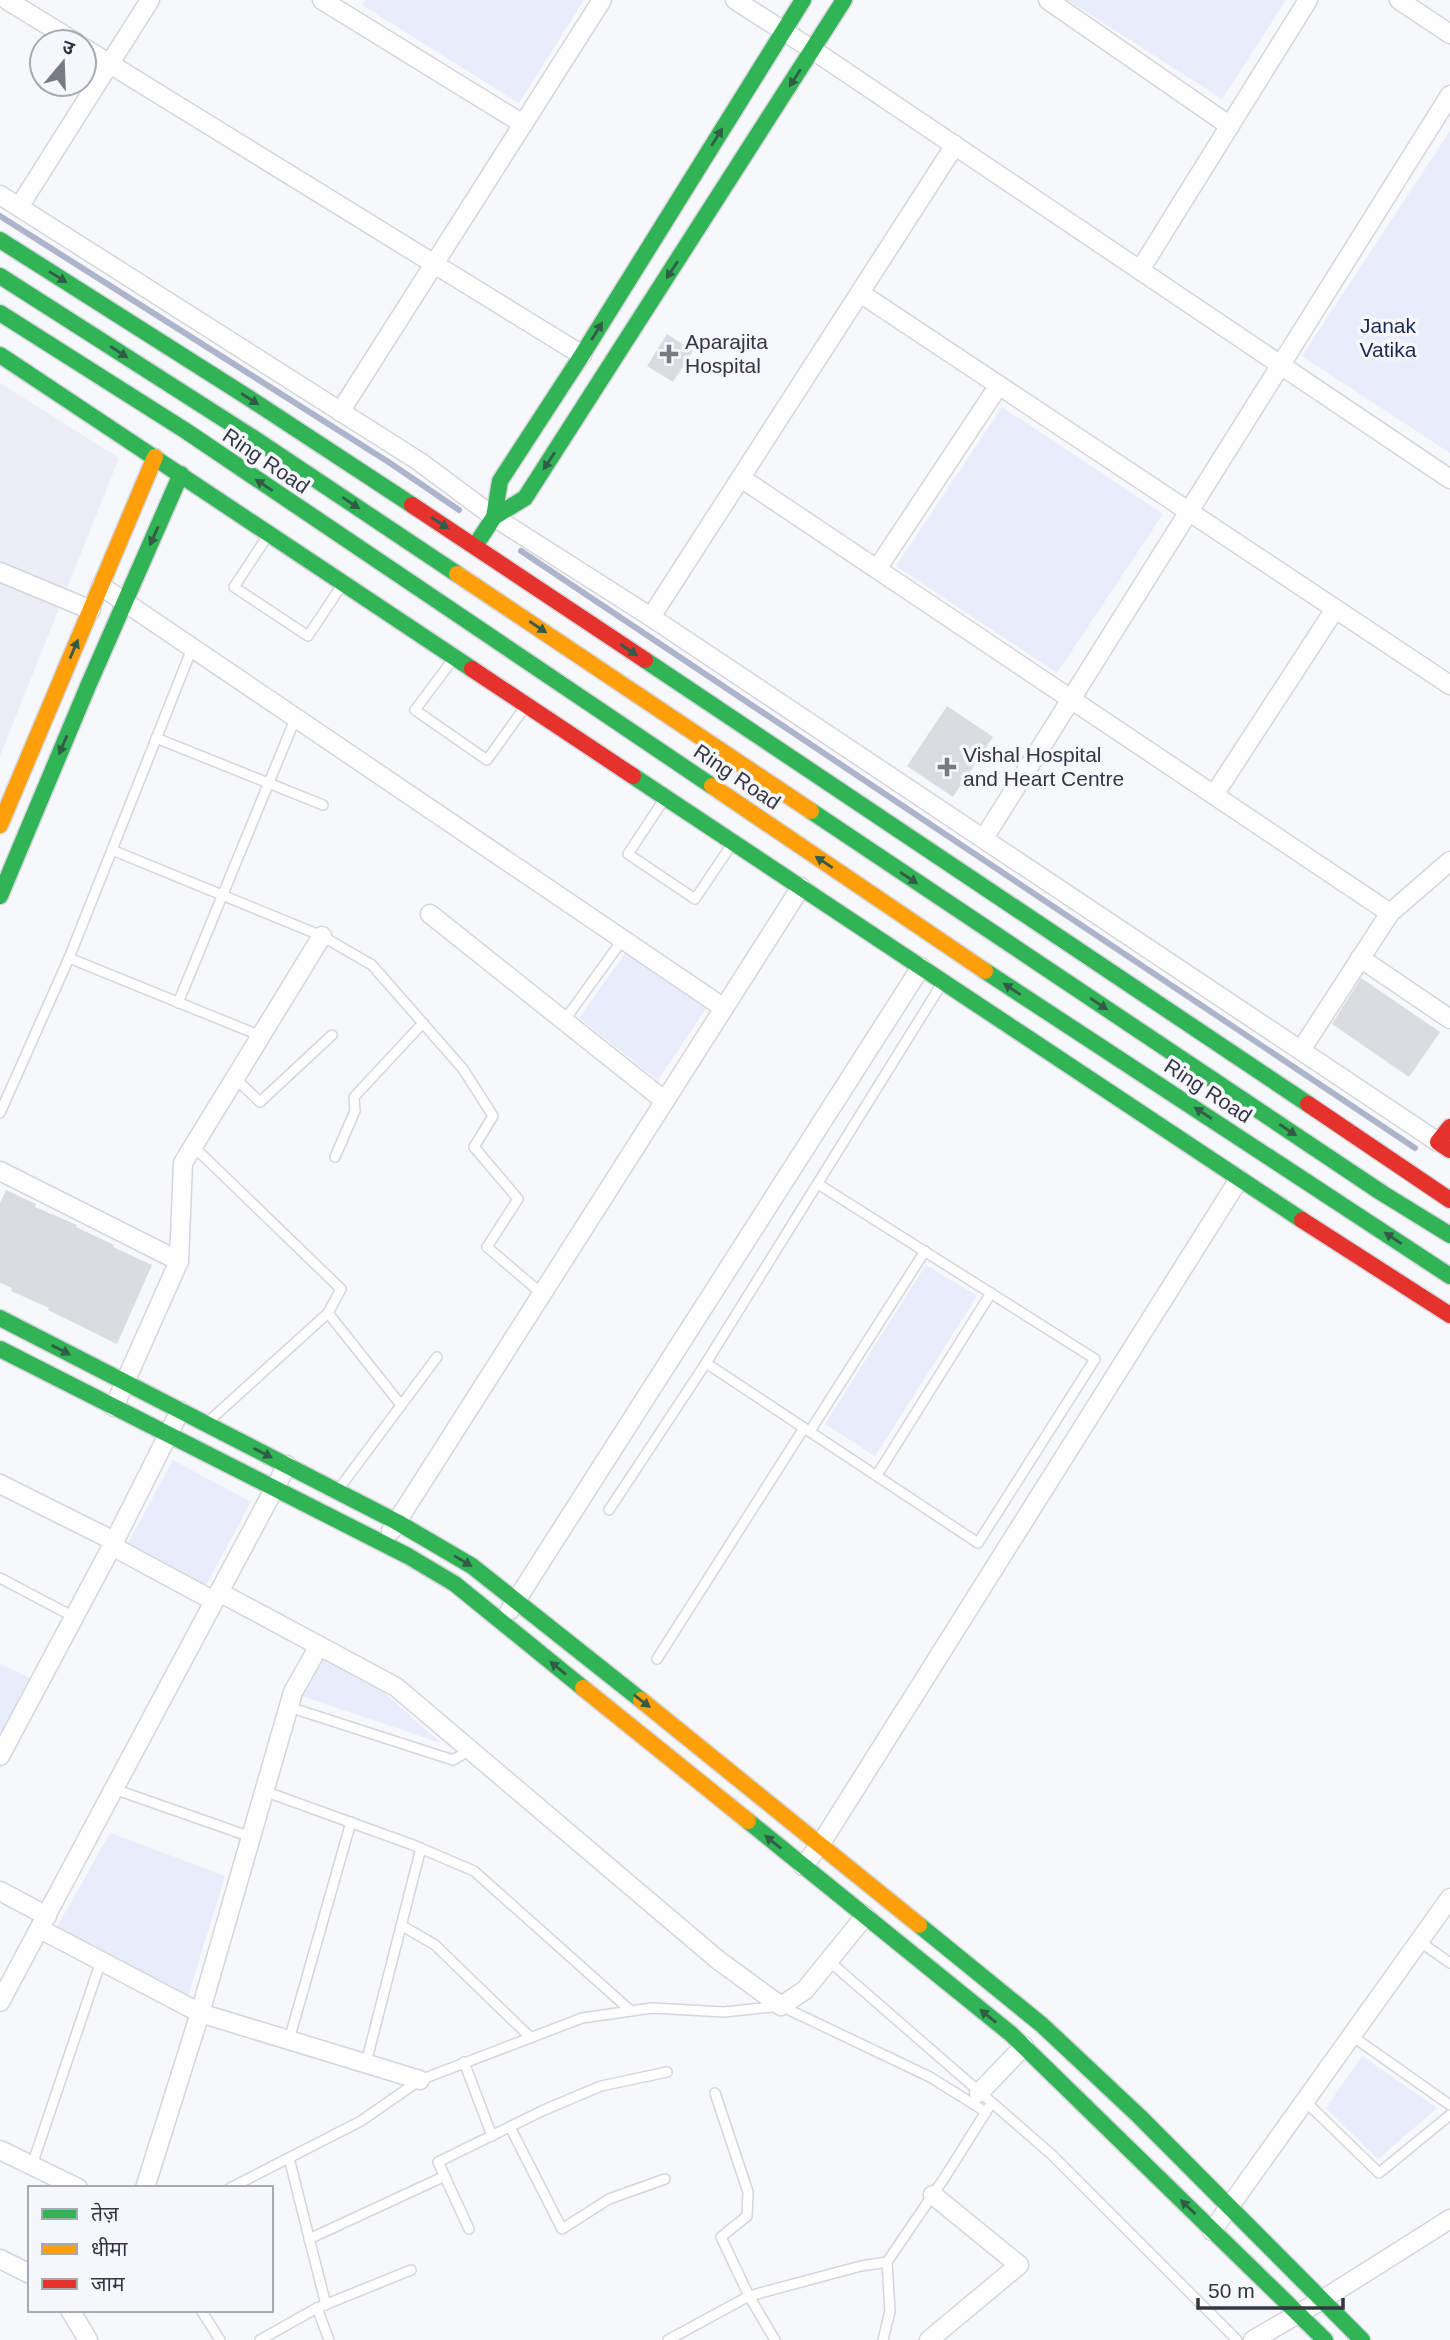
<svg xmlns="http://www.w3.org/2000/svg" width="1450" height="2340" font-family="Helvetica,'Noto Sans Devanagari',sans-serif">
<style>
.built{fill:#ebedf7}
.green{fill:#e8ecfb}
.lines{fill:none;stroke-linecap:round;stroke-linejoin:round}
.stream{stroke:#adb4cb;stroke-width:6}
.building{fill:#dadce2}
.lane-casing{stroke:#d4d6dc;stroke-width:12}
.street-casing{stroke:#d4d6dc;stroke-width:21}
.fast-casing{stroke:#d4d6dc;stroke-width:19}
.slow-casing{stroke:#d4d6dc;stroke-width:19}
.jam-casing{stroke:#d4d6dc;stroke-width:19}
.lane{stroke:#fefefe;stroke-width:9}
.street{stroke:#fefefe;stroke-width:18}
.fast{stroke:#30b455;stroke-width:16}
.slow{stroke:#ff9f0a;stroke-width:16}
.jam{stroke:#e5322d;stroke-width:16}
.oneway{fill:#325c48}
.poi-dot{fill:#787b83;stroke:#f5f7fd;stroke-width:2.5}
.labels{text-anchor:middle;stroke-width:7;stroke-linejoin:round;paint-order:stroke}
.park-label{font-size:21px;fill:#1e2852;stroke:#f5f7fd}
.poi-label{font-size:21px;fill:#333742;stroke:#f5f7fd;text-anchor:start}
.street-label{font-size:21px;fill:#333742;stroke:#f5f7fd}
</style>
<rect width="100%" height="100%" fill="#f7f8fb"/>
<!-- built -->
<polygon class="built" points="0,383 119,458 0,756"/>
<!-- green -->
<g class="green">
<polygon points="365,0 584,0 519,103 362,5"/>
<polygon points="1068,0 1286,0 1222,99"/>
<polygon points="1450,131 1450,453 1302,356"/>
<polygon points="1002,407 1163,514 1057,673 896,566"/>
<polygon points="626,952 707,1007 658,1080 579,1018"/>
<polygon points="926,1265 977,1296 875,1456 825,1424"/>
<polygon points="173,1460 251,1502 203,1590 125,1549"/>
<polygon points="324,1659 380,1689 441,1743 302,1696"/>
<polygon points="0,1664 32,1679 0,1737"/>
<polygon points="110,1833 225,1876 188,1996 56,1929"/>
<polygon points="1362,2056 1437,2108 1378,2159 1326,2108"/>
</g>
<g class="lines">
<!-- stream -->
<g class="stream">
<polyline points="0,216 390,463 459,510"/>
<polyline points="521,551 1415,1148"/>
</g>
</g>
<!-- building -->
<g class="building">
<polygon points="667,334 693,351 673,382 647,366"/>
<polygon points="947,706 993,737 953,797 907,766"/>
<polygon points="1361,978 1440,1032 1409,1077 1332,1024"/>
<polygon points="6,1190 36,1204 35,1207 77,1225 76,1227 114,1245 113,1247 152,1265 117,1344 48,1310 49,1308 11,1291 12,1288 0,1283 0,1203"/>
</g>
<g class="lines">
<defs>
<g id="lane">
<polyline points="269,534 234,587 308,636 342,585"/>
<polyline points="454,658 415,710 487,760 525,707"/>
<polyline points="156,738 323,805"/>
<polyline points="665,798 628,854 695,899 732,844"/>
<polyline points="112,850 322,936 372,965 463,1069 493,1116 474,1147 518,1199 487,1247 542,1294"/>
<polyline points="69,958 261,1036"/>
<polyline points="178,1003 296,717"/>
<polyline points="564,1021 623,939"/>
<polyline points="235,1078 260,1102 332,1035"/>
<polyline points="0,1113 69,958 193,646"/>
<polyline points="193,1146 341,1289 328,1313 209,1421"/>
<polyline points="335,1157 355,1111 354,1097 423,1023"/>
<polyline points="328,1313 401,1405"/>
<polyline points="706,1363 978,1543 1095,1359 818,1184"/>
<polyline points="810,1431 925,1251"/>
<polyline points="877,1475 991,1293"/>
<polyline points="338,1490 437,1357"/>
<polyline points="609,1510 706,1363 941,985"/>
<polyline points="0,1578 74,1617"/>
<polyline points="657,1659 804,1428"/>
<polyline points="289,1707 453,1760 470,1750"/>
<polyline points="114,1789 251,1837"/>
<polyline points="264,1791 413,1845 474,1871 631,2011"/>
<polyline points="401,1925 435,1945 530,2037"/>
<polyline points="1419,1941 1450,1963"/>
<polyline points="829,1961 1051,2154 1237,2340"/>
<polyline points="1352,2036 1450,2105"/>
<polyline points="289,2040 351,1822"/>
<polyline points="464,2062 492,2136"/>
<polyline points="366,2063 421,1848"/>
<polyline points="715,2093 748,2192 747,2216 721,2237 749,2296 775,2340"/>
<polyline points="1305,2101 1379,2173 1450,2115"/>
<polyline points="510,2127 562,2229 609,2199 665,2179"/>
<polyline points="289,2158 326,2305"/>
<polyline points="32,2165 101,1961"/>
<polyline points="230,2188 361,2121 420,2080 582,2018 652,2008 724,2012 781,2006 930,2077 986,2112"/>
<polyline points="469,2229 438,2162 544,2110 601,2086 667,2072"/>
<polyline points="309,2239 445,2176"/>
<polyline points="317,2308 329,2340"/>
<polyline points="201,2310 220,2340"/>
<polyline points="260,2340 317,2308 411,2270"/>
<polyline points="668,2340 749,2296 861,2266 887,2262"/>
<polyline points="883,2340 890,2311 887,2262 945,2177 989,2107"/>
</g>
<g id="street">
<polyline points="7,0 75,42"/>
<polyline points="322,0 523,124"/>
<polyline points="735,0 813,50 1450,479"/>
<polyline points="1048,0 1230,126"/>
<polyline points="1399,0 1450,34"/>
<polyline points="84,48 582,355"/>
<polyline points="0,195 420,462 494,517 651,617 1438,1142"/>
<polyline points="19,207 150,0"/>
<polyline points="1140,270 1308,0"/>
<polyline points="860,293 1450,685"/>
<polyline points="340,412 602,0"/>
<polyline points="741,478 1390,913"/>
<polyline points="877,569 999,385"/>
<polyline points="0,572 91,610"/>
<polyline points="101,586 724,1008"/>
<polyline points="651,617 955,145"/>
<polyline points="1214,795 1335,609"/>
<polyline points="984,838 1450,95"/>
<polyline points="430,914 665,1101"/>
<polyline points="1360,958 1450,1019"/>
<polyline points="1301,1050 1390,913 1450,861"/>
<polyline points="0,1171 179,1261"/>
<polyline points="114,1407 179,1261 183,1163 322,936"/>
<polyline points="0,1484 114,1541"/>
<polyline points="391,1531 801,887"/>
<polyline points="112,1546 214,1601"/>
<polyline points="219,1592 396,1687 718,1960 781,2006 805,1990 865,1916"/>
<polyline points="510,1610 921,967"/>
<polyline points="0,1756 112,1546 180,1411"/>
<polyline points="803,1866 820,1845 1239,1179"/>
<polyline points="0,1891 47,1916"/>
<polyline points="40,1929 200,2013 420,2080"/>
<polyline points="0,2002 287,1465"/>
<polyline points="979,2093 1024,2046"/>
<polyline points="0,2150 78,2188"/>
<polyline points="145,2188 200,2013 293,1692 319,1646"/>
<polyline points="1212,2231 1450,1898"/>
<polyline points="0,2259 30,2274"/>
<polyline points="70,2310 88,2340"/>
<polyline points="929,2340 1019,2265 933,2195"/>
<polyline points="1253,2340 1322,2300 1450,2219"/>
</g>
<g id="fast">
<polyline points="0,240 249,398 412,505"/>
<polyline points="0,276 255,439 457,574"/>
<polyline points="0,313 186,431 712,786"/>
<polyline points="0,355 472,669"/>
<polyline points="494,517 525,498 844,0"/>
<polyline points="475,546 494,517 500,481 582,355 803,0"/>
<polyline points="645,660 1308,1104"/>
<polyline points="633,776 1302,1220"/>
<polyline points="811,811 1382,1193 1450,1235"/>
<polyline points="0,896 88,686 181,474"/>
<polyline points="985,971 1450,1276"/>
<polyline points="0,1318 397,1522 472,1566 641,1700"/>
<polyline points="0,1349 408,1556 455,1584 583,1688"/>
<polyline points="748,1821 1011,2034 1325,2340"/>
<polyline points="919,1925 1042,2025 1139,2116 1362,2340"/>
</g>
<g id="slow">
<polyline points="457,574 811,811"/>
<polyline points="712,786 985,971"/>
<polyline points="0,825 155,457"/>
<polyline points="583,1688 748,1821"/>
<polyline points="641,1700 919,1925"/>
</g>
<g id="jam">
<polyline points="412,505 645,660"/>
<polyline points="472,669 633,776"/>
<polyline points="1308,1104 1450,1200"/>
<polyline points="1450,1127 1438,1142 1450,1150"/>
<polyline points="1302,1220 1450,1315"/>
</g>
</defs>
<!-- lane casing -->
<use href="#lane" class="lane-casing"/>
<!-- street casing -->
<use href="#street" class="street-casing"/>
<!-- fast casing -->
<use href="#fast" class="fast-casing"/>
<!-- slow casing -->
<use href="#slow" class="slow-casing"/>
<!-- jam casing -->
<use href="#jam" class="jam-casing"/>
<!-- lane -->
<use href="#lane" class="lane"/>
<!-- street -->
<use href="#street" class="street"/>
<!-- fast -->
<use href="#fast" class="fast"/>
<!-- slow -->
<use href="#slow" class="slow"/>
<!-- jam -->
<use href="#jam" class="jam"/>
</g>
<!-- one-way arrows -->
<defs><path id="oneway-solid" d="M-6-.8H1V-3.2L6.5 0L1 3.2V.8H-6Z" transform="scale(1.75)"/></defs>
<g class="oneway">
<use href="#oneway-solid" transform="translate(795 78) rotate(123)"/>
<use href="#oneway-solid" transform="translate(717 137) rotate(-58)"/>
<use href="#oneway-solid" transform="translate(672 270) rotate(123)"/>
<use href="#oneway-solid" transform="translate(58 277) rotate(32)"/>
<use href="#oneway-solid" transform="translate(597 331) rotate(-58)"/>
<use href="#oneway-solid" transform="translate(119 352) rotate(33)"/>
<use href="#oneway-solid" transform="translate(250 399) rotate(33)"/>
<use href="#oneway-solid" transform="translate(549 461) rotate(123)"/>
<use href="#oneway-solid" transform="translate(264 485) rotate(-146)"/>
<use href="#oneway-solid" transform="translate(351 503) rotate(34)"/>
<use href="#oneway-solid" transform="translate(440 523) rotate(33)"/>
<use href="#oneway-solid" transform="translate(154 536) rotate(114)"/>
<use href="#oneway-solid" transform="translate(538 627) rotate(34)"/>
<use href="#oneway-solid" transform="translate(74 649) rotate(-67)"/>
<use href="#oneway-solid" transform="translate(629 650) rotate(34)"/>
<use href="#oneway-solid" transform="translate(63 745) rotate(113)"/>
<use href="#oneway-solid" transform="translate(824 862) rotate(-146)"/>
<use href="#oneway-solid" transform="translate(909 878) rotate(34)"/>
<use href="#oneway-solid" transform="translate(1012 989) rotate(-146)"/>
<use href="#oneway-solid" transform="translate(1099 1004) rotate(34)"/>
<use href="#oneway-solid" transform="translate(1203 1113) rotate(-147)"/>
<use href="#oneway-solid" transform="translate(1288 1130) rotate(34)"/>
<use href="#oneway-solid" transform="translate(1393 1238) rotate(-146)"/>
<use href="#oneway-solid" transform="translate(61 1350) rotate(27)"/>
<use href="#oneway-solid" transform="translate(263 1453) rotate(27)"/>
<use href="#oneway-solid" transform="translate(463 1561) rotate(31)"/>
<use href="#oneway-solid" transform="translate(558 1668) rotate(-141)"/>
<use href="#oneway-solid" transform="translate(642 1701) rotate(38)"/>
<use href="#oneway-solid" transform="translate(773 1842) rotate(-141)"/>
<use href="#oneway-solid" transform="translate(988 2016) rotate(-141)"/>
<use href="#oneway-solid" transform="translate(1188 2207) rotate(-136)"/>
</g>
<!-- markers -->
<g class="poi-dot">
<path d="M665.5 343.5h7v7h7v7h-7v7h-7v-7h-7v-7h7z"/>
<path d="M943.5 756.5h7v7h7v7h-7v7h-7v-7h-7v-7h7z"/>
</g>
<g class="labels">
<!-- park labels -->
<g class="park-label">
<text x="1388" y="333">Janak<tspan x="1388" dy="24">Vatika</tspan></text>
</g>
<!-- poi labels -->
<g class="poi-label">
<text x="685" y="349">Aparajita<tspan x="685" dy="24">Hospital</tspan></text>
<text x="963" y="762">Vishal Hospital<tspan x="963" dy="24">and Heart Centre</tspan></text>
</g>
<!-- street labels -->
<g class="street-label">
<text transform="translate(266 461) rotate(34)" y="7">Ring Road</text>
<text transform="translate(737 777) rotate(34)" y="7">Ring Road</text>
<text transform="translate(1208 1091) rotate(33)" y="7">Ring Road</text>
</g>
</g>
<!-- legend -->
<rect x="28" y="2186" width="245" height="126" fill="#f5f7fd" stroke="#a7aab2" stroke-width="2"/>
<rect x="42" y="2209" width="35" height="10" fill="#30b455" stroke="#a7aab2" stroke-width="2"/>
<text x="91" y="2221" font-size="21" fill="#333742">तेज़</text>
<rect x="42" y="2244" width="35" height="10" fill="#ff9f0a" stroke="#a7aab2" stroke-width="2"/>
<text x="91" y="2256" font-size="21" fill="#333742">धीमा</text>
<rect x="42" y="2279" width="35" height="10" fill="#e5322d" stroke="#a7aab2" stroke-width="2"/>
<text x="91" y="2291" font-size="21" fill="#333742">जाम</text>
<!-- north arrow -->
<g transform="translate(63 63) rotate(19)"><circle r="33" fill="#f5f7fd" stroke="#a7aab2" stroke-width="2"/>
<path d="M0-5L12 26L0 18L-12 26Z" fill="#787b83"/>
<text y="-10" font-size="19" font-weight="bold" text-anchor="middle" fill="#333742">उ</text>
</g>
<!-- scale -->
<path d="M1198 2298v10h145v-10" fill="none" stroke="#333742" stroke-width="3.5"/>
<text x="1208" y="2298" font-size="21" fill="#333742" stroke="#f5f7fd" stroke-width="5" paint-order="stroke">50 m</text>
</svg>
